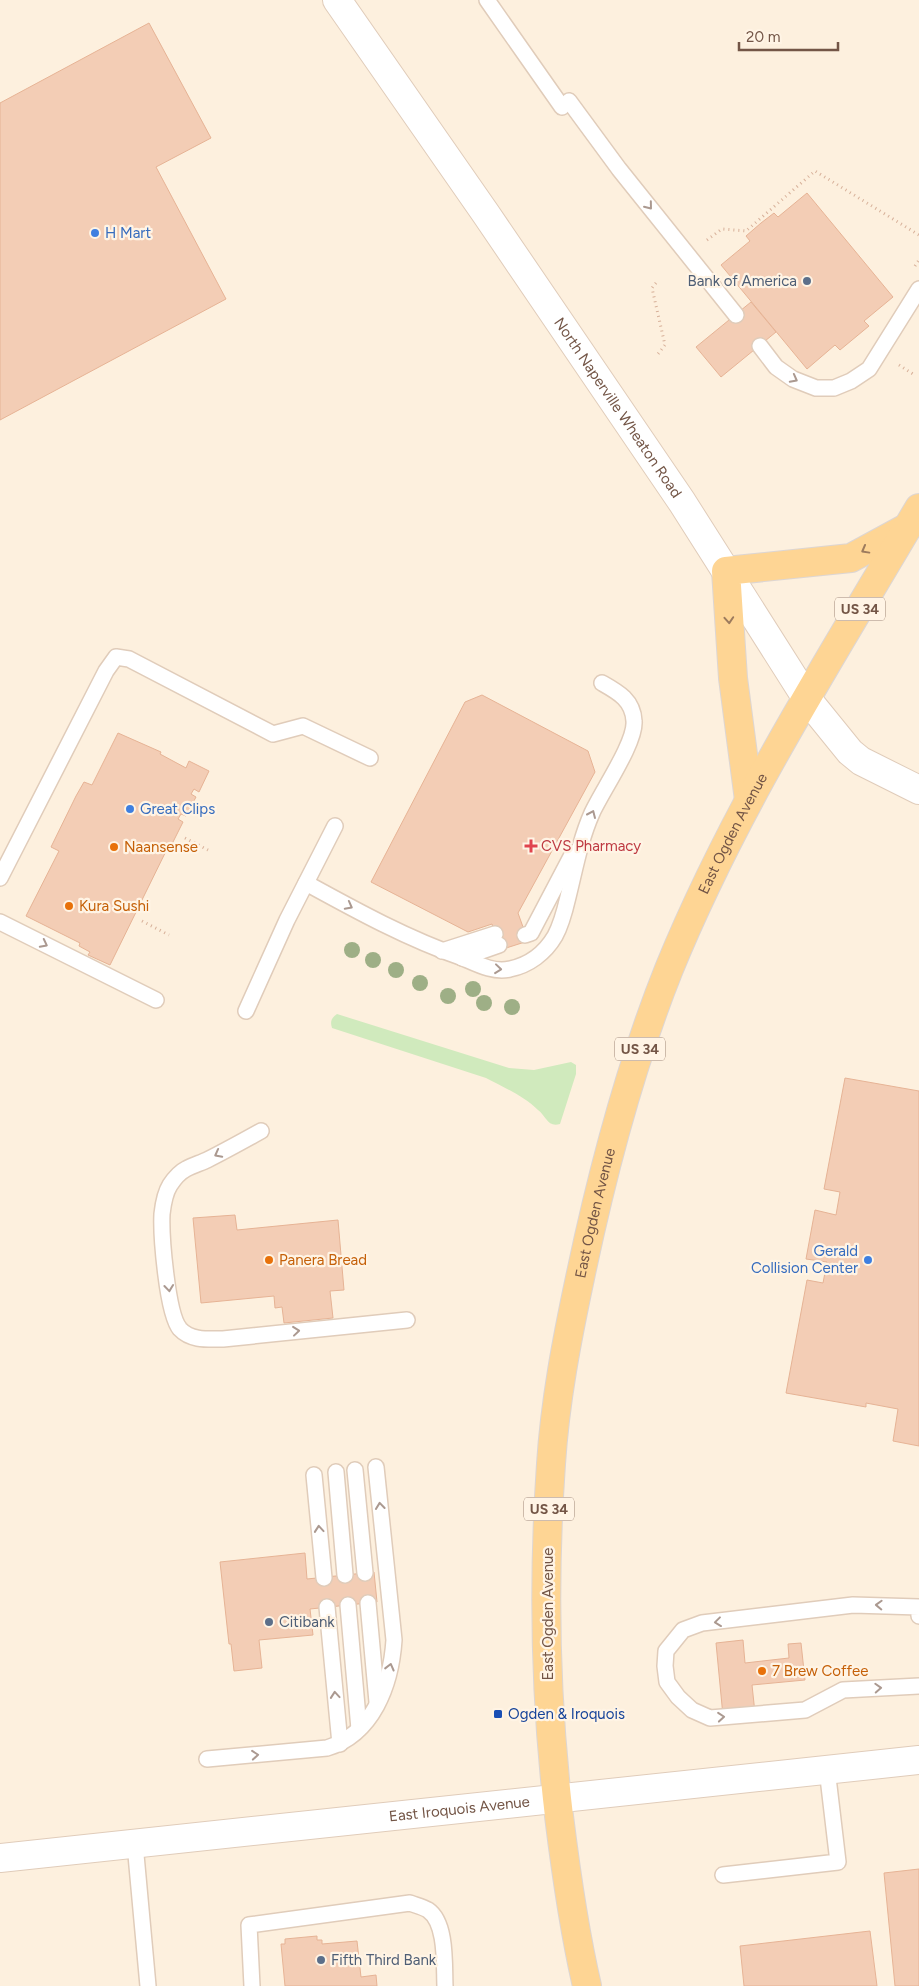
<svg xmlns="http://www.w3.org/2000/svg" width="919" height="1986" font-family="Figtree,sans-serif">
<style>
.green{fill:#d0eabd}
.building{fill:#f3cdb5;stroke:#e6b395}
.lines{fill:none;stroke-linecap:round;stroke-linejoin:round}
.service-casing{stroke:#e0ccba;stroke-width:18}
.minor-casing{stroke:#e0ccba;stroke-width:30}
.tertiary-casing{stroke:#e0ccba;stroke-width:30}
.primary-casing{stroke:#ddd6d3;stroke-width:30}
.path{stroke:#d7b099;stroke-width:3;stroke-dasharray:1 4;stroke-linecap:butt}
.service{stroke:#fff;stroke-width:15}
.minor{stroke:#fff;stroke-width:28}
.tertiary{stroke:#fff;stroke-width:28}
.primary{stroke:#fed594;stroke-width:28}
.tree{fill:#9eaf86}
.oneway{stroke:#ab9990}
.oneway2{stroke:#9d7b5d}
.shop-dot{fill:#3f7fe0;stroke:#fff4e5;stroke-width:2}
.service-dot{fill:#5c6f8a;stroke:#fff4e5;stroke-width:2}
.health-dot{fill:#e0444e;stroke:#fff4e5;stroke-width:2}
.food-dot{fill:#e8710a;stroke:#fff4e5;stroke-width:2}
.transit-dot{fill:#1a4fb4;stroke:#fff4e5;stroke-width:2}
.labels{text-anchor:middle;stroke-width:4.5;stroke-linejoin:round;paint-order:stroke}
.shield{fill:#fff4e5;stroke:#9d8576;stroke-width:1}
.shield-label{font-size:14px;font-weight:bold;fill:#735546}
.shop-label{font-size:15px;fill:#366cbe;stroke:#fff4e5;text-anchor:start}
.service-label{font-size:15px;fill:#4e5e75;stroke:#fff4e5;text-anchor:start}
.street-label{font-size:15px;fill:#735546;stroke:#fff4e5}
.health-label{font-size:15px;fill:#be3a42;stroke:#fff4e5;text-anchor:start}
.food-label{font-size:15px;fill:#c56008;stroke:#fff4e5;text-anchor:start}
.transit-label{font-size:15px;fill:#164399;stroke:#fff4e5;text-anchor:start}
</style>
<rect width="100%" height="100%" fill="#fdf0de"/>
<!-- green -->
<path class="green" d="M337,1014L509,1068L534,1070L571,1062L576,1065V1074L560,1124C548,1128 546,1116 538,1110C524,1096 503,1087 486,1078L332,1028C330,1022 331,1018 337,1014Z"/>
<!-- building -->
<g class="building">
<polygon points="149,23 211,138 156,167 226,299 0,420 0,103"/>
<polygon points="807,193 893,297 864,321 869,326 840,350 835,345 807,369 721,265 750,241 746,236 761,223 774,213 778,217"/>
<polygon points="751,302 776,332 721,377 696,347"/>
<polygon points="482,695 588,751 595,772 518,913 528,941 500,950 492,924 468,932 371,882 465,702"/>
<polygon points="118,733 161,752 160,754 186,768 189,761 209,771 199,792 194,789 191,794 196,797 186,816 181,814 178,819 183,822 172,844 170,843 110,965 88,955 90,952 79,946 80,943 26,916 59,851 51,847 76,796 84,782 92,785"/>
<polygon points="845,1078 919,1091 919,1446 893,1441 898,1409 866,1403 866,1407 786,1393 807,1280 823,1283 827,1262 806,1259 815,1210 836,1215 840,1192 824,1189"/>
<polygon points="235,1215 237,1230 338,1220 344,1290 330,1291 333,1318 284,1323 282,1307 275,1308 274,1296 201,1303 193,1218"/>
<polygon points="305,1553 307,1579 374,1572 377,1602 310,1609 313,1635 259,1640 262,1668 234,1671 231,1644 229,1644 220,1562"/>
<polygon points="743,1640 745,1663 789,1658 788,1644 801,1643 805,1680 752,1685 755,1713 723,1716 716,1643"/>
<polygon points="919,1869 919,1986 895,1986 884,1873"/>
<polygon points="870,1931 877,1986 744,1986 740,1946"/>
<polygon points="317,1936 317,1940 322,1940 322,1944 357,1941 361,1977 376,1975 377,1986 285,1986 281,1944 285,1944 285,1939"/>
</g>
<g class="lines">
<defs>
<g id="service">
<polyline points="487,0 562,107"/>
<polyline points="569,101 619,169 736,315"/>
<polyline points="760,346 776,367 793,379 816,388 834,388 851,381 869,369 919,289"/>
<polyline points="0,878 106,671 116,657 129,659 273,734 303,726 370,758"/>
<path d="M306,883C357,911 408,939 463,958C477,964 494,973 510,969C529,965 545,953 555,936C561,925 565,910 568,897C575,869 580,840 592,813C602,791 636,742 634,721C633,700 618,692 602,683"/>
<polyline points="0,922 156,1000"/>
<polyline points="525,935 531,933 573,853"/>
<polyline points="442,951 495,934"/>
<polyline points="462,958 499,945"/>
<polyline points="246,1011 287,920 335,826"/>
<path d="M261,1131C243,1141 225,1151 207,1160C201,1163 193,1165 186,1169C180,1172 174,1179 170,1185C165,1193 163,1205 162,1214C161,1235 167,1314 180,1329C191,1341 209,1339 223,1339L407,1320"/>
<polyline points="355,1470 365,1573"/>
<polyline points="336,1472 345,1575"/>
<polyline points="314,1475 324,1578"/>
<polyline points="368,1603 377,1702"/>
<polyline points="348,1605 359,1729"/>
<polyline points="327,1607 340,1744"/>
<polyline points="919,1616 919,1607 853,1605 702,1623 683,1630 666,1651 665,1666 667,1682 678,1697 692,1710 710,1718 805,1710 843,1690 919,1686"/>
<path d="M207,1759L327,1748C373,1734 391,1685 394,1640L376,1467"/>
<polyline points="135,1844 148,1986"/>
<polyline points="723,1875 838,1862 827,1769"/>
<path d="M252,1986L249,1925L410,1903C415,1905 423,1907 428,1910C447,1923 444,1965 445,1986"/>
</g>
<g id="minor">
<polyline points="807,699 850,752 861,761 919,790"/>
<path id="s1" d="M0,1858L919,1760"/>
</g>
<g id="tertiary">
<path id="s2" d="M337,0L486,214L682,502L807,699"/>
</g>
<g id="primary">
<polyline points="749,800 733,678 726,571 851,558 908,527"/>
<path id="s3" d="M587,1986C574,1930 566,1873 559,1816C545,1699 543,1580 551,1464C555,1401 567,1339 580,1278C602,1173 629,1069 669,969C735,807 831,658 919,508"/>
</g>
</defs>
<!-- service casing -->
<use href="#service" class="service-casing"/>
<!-- minor casing -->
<use href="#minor" class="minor-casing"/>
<!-- tertiary casing -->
<use href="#tertiary" class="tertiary-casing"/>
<!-- primary casing -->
<use href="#primary" class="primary-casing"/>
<!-- path -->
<g class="path">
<polyline points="707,240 722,229 746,231 815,171 919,235"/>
<polyline points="915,266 919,260"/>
<polyline points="656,283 652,288 665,345 658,354"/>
<polyline points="899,365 913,374"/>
<polyline points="185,838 208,850"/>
<polyline points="142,921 169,935"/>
</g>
<!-- service -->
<use href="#service" class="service"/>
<!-- minor -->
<use href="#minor" class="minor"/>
<!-- tertiary -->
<use href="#tertiary" class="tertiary"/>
<!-- primary -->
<use href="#primary" class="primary"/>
</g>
<!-- trees -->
<g class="tree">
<circle cx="352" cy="950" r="8"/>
<circle cx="373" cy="960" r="8"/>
<circle cx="396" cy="970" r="8"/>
<circle cx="420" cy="983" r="8"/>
<circle cx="473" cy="989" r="8"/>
<circle cx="448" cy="996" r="8"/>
<circle cx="484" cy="1003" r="8"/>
<circle cx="512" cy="1007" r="8"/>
</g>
<!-- one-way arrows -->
<defs><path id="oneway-chevron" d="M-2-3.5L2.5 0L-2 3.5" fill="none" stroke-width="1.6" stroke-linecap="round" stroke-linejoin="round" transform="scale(1.25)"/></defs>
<g class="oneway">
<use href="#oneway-chevron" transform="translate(649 206) rotate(51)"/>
<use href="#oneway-chevron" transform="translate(794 379) rotate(28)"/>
<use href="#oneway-chevron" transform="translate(592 814) rotate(-66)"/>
<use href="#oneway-chevron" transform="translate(349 906) rotate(28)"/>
<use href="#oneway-chevron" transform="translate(44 944) rotate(27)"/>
<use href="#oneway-chevron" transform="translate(498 969) rotate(6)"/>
<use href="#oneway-chevron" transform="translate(218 1154) rotate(152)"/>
<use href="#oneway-chevron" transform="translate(169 1288) rotate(84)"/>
<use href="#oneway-chevron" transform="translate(296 1331) rotate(-6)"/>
<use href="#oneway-chevron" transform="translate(380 1506) rotate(-96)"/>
<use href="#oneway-chevron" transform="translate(319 1529) rotate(-95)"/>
<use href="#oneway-chevron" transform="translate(879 1605) rotate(-178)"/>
<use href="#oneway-chevron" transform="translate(718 1622) rotate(173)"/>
<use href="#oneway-chevron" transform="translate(390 1667) rotate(-76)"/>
<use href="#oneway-chevron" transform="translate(878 1688) rotate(-3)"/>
<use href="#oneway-chevron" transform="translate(335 1695) rotate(-95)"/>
<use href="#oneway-chevron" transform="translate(721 1717) rotate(-5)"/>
<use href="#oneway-chevron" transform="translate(255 1755) rotate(-5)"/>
</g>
<g class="oneway2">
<use href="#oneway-chevron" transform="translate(865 550) rotate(151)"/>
<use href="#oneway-chevron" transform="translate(729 620) rotate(86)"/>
</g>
<!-- markers -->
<g class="shop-dot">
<circle cx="95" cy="233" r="5"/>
<circle cx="130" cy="809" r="5"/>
<circle cx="868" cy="1260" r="5"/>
</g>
<g class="service-dot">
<circle cx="807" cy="281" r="5"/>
<circle cx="269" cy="1622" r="5"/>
<circle cx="321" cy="1960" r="5"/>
</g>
<path class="health-dot" d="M528.5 838.5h5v5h5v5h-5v5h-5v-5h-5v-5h5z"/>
<g class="food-dot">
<circle cx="114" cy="847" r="5"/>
<circle cx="69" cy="906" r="5"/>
<circle cx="269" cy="1260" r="5"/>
<circle cx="762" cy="1671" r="5"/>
</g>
<rect class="transit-dot" x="493" y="1709" width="10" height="10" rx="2.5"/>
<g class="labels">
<!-- shield labels -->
<g class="shield">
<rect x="835" y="597.5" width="50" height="23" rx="4"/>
<rect x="615" y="1037.5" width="50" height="23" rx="4"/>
<rect x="524" y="1497.5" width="50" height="23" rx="4"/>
</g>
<g class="shield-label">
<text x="860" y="614">US 34</text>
<text x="640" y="1054">US 34</text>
<text x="549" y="1514">US 34</text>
</g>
<!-- shop labels -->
<g class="shop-label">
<text x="105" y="238">H Mart</text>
<text x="140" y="814">Great Clips</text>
<text x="858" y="1256" text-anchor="end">Gerald<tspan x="858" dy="17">Collision Center</tspan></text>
</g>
<!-- service labels -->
<g class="service-label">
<text x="797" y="286" text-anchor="end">Bank of America</text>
<text x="279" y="1627">Citibank</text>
<text x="331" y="1965">Fifth Third Bank</text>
</g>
<!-- street labels -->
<g class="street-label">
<text dy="5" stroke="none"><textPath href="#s2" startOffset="495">North Naperville Wheaton Road</textPath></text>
<text dy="5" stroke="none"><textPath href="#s3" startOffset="1185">East Ogden Avenue</textPath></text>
<text dy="5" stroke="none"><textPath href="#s3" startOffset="780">East Ogden Avenue</textPath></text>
<text transform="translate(548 1614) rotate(-90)" y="5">East Ogden Avenue</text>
<text dy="5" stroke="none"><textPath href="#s1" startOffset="462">East Iroquois Avenue</textPath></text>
</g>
<!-- health labels -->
<g class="health-label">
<text x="541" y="851">CVS Pharmacy</text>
</g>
<!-- food labels -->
<g class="food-label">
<text x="124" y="852">Naansense</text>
<text x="79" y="911">Kura Sushi</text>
<text x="279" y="1265">Panera Bread</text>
<text x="772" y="1676">7 Brew Coffee</text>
</g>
<!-- transit labels -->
<g class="transit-label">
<text x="508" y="1719">Ogden &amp; Iroquois</text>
</g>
</g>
<!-- scale -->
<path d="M739 42v8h99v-8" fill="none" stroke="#735546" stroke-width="2.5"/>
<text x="746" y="42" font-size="15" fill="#735546" stroke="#fff4e5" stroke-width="4" paint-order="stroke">20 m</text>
</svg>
